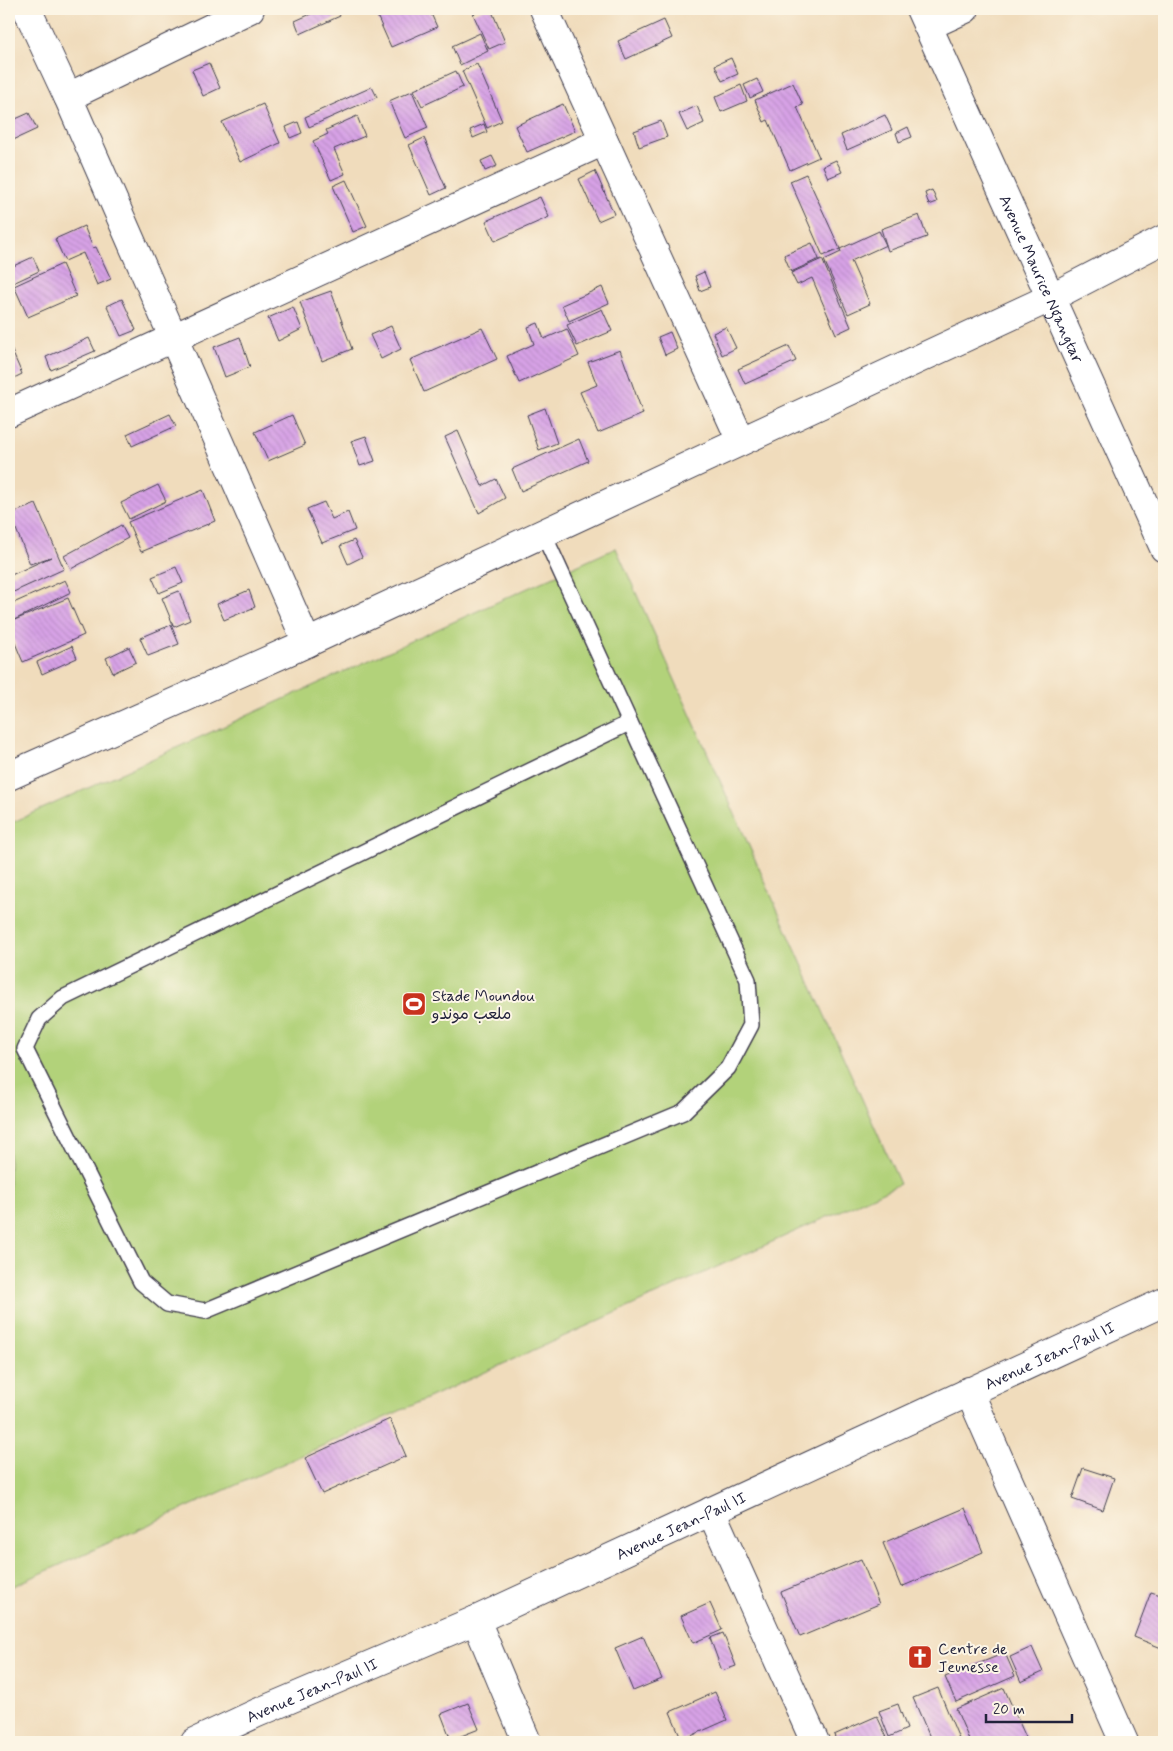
<svg xmlns="http://www.w3.org/2000/svg" width="1173" height="1751" font-family="Mynerve,'Playpen Sans Arabic',sans-serif">
<style>
.garden{fill:#b2d27a;stroke:#6a7a5a}
.building{fill:url(#building-back-hatch)}
.lines{fill:none;stroke-linecap:round;stroke-linejoin:round}
.service-casing{stroke:#413e4e;stroke-width:18}
.minor-casing{stroke:#413e4e;stroke-width:30}
.tertiary-casing{stroke:#413e4e;stroke-width:30}
.service{stroke:#fff;stroke-width:15}
.minor{stroke:#fff;stroke-width:28}
.tertiary{stroke:#fff;stroke-width:28}
.labels{text-anchor:middle;stroke-width:4;stroke-linejoin:round;paint-order:stroke}
.street-label{font-size:16px;fill:#22223b;stroke:#fcf5e5}
.poi-label{font-size:16px;fill:#22223b;stroke:#fcf5e5;text-anchor:start}
</style>
<defs>
<pattern id="building-back-hatch" width="6" height="6" patternUnits="userSpaceOnUse" patternTransform="scale(1.25)"><rect width="6" height="6" fill="#d7a2e6"/><path d="M-1 5l2 2M0 0l6 6M5-1l2 2" fill="none" stroke="#b88bc6"/></pattern>
</defs>
<rect width="100%" height="100%" fill="#fcf5e5"/>
<filter id="ink" filterUnits="userSpaceOnUse"><feTurbulence type="fractalNoise" baseFrequency=".02" numOctaves="2"/><feDisplacementMap in="SourceGraphic" scale="10" xChannelSelector="R" yChannelSelector="G"/><feConvolveMatrix kernelMatrix="1 2 1 2 8 2 1 2 1" color-interpolation-filters="sRGB"/></filter>
<filter id="wash" filterUnits="userSpaceOnUse"><feTurbulence type="fractalNoise" baseFrequency=".0096" numOctaves="4" result="noise"/><feDisplacementMap in="SourceGraphic" scale="20" xChannelSelector="R" yChannelSelector="G"/><feGaussianBlur stdDeviation="1.12" result="paint"/><feColorMatrix in="noise" values="0 0 0 0 0 0 0 0 0 0 0 0 0 0 0 0 0 1.4 0 .05"/><feComposite in="paint" operator="in"/></filter>
<g filter="url(#wash)">
<rect width="100%" height="100%" fill="#f0dcbc"/>
<!-- garden -->
<polygon class="garden" points="616,548 900,1184 9,1588 9,824"/>
<g id="blocks">
<!-- building -->
<g class="building">
<polygon points="322,9 337,9 340,16 300,34 295,21"/>
<polygon points="374,9 429,9 437,27 391,47"/>
<polygon points="484,9 491,9 505,42 489,49 473,14"/>
<polygon points="664,20 672,38 626,59 618,41"/>
<polygon points="480,33 488,51 460,65 452,46"/>
<polygon points="731,58 738,74 722,81 715,65"/>
<polygon points="209,63 220,88 203,96 192,70"/>
<polygon points="477,64 502,121 487,128 462,71"/>
<polygon points="456,71 463,87 422,106 414,90"/>
<polygon points="757,79 763,92 750,98 744,85"/>
<polygon points="793,83 803,105 797,107 819,157 790,170 768,120 764,122 755,100"/>
<polygon points="741,85 747,101 721,112 715,97"/>
<polygon points="372,87 377,97 309,127 305,117"/>
<polygon points="412,91 428,128 405,138 389,101"/>
<polygon points="263,104 280,143 240,162 222,122"/>
<polygon points="563,104 575,131 527,152 515,126"/>
<polygon points="697,106 704,123 687,131 679,114"/>
<polygon points="29,113 37,129 9,142 9,122"/>
<polygon points="885,115 892,130 847,150 841,135"/>
<polygon points="357,116 365,136 334,149 345,174 331,180 313,141 328,134 326,130"/>
<polygon points="661,121 667,137 639,147 634,131"/>
<polygon points="298,122 302,133 290,138 286,127"/>
<polygon points="484,124 487,132 473,138 470,130"/>
<polygon points="908,127 912,137 899,142 896,133"/>
<polygon points="424,138 446,188 431,195 409,145"/>
<polygon points="492,156 497,166 485,171 481,161"/>
<polygon points="836,160 842,172 828,178 823,166"/>
<polygon points="595,171 614,214 598,221 579,179"/>
<polygon points="806,174 840,249 823,256 790,181"/>
<polygon points="346,180 367,226 353,232 333,186"/>
<polygon points="932,190 937,202 929,205 925,193"/>
<polygon points="540,197 549,217 495,241 486,221"/>
<polygon points="919,215 927,237 888,251 881,229"/>
<polygon points="84,226 93,248 96,247 111,279 97,285 83,253 65,261 55,239"/>
<polygon points="879,231 886,245 851,261 870,304 848,314 824,260 841,252 840,249"/>
<polygon points="812,243 819,259 791,272 784,255"/>
<polygon points="33,257 39,271 9,285 9,268"/>
<polygon points="822,259 851,327 836,334 812,278 797,285 791,273"/>
<polygon points="62,264 76,296 28,317 14,286"/>
<polygon points="704,272 710,287 700,291 695,276"/>
<polygon points="602,287 609,303 569,321 562,305"/>
<polygon points="331,291 352,349 322,361 300,302"/>
<polygon points="122,299 136,330 121,336 107,306"/>
<polygon points="293,307 302,329 278,341 268,318"/>
<polygon points="602,309 612,331 577,346 567,325"/>
<polygon points="538,323 544,339 567,329 579,356 519,383 507,356 534,344 528,327"/>
<polygon points="391,326 401,349 381,359 370,335"/>
<polygon points="726,327 736,348 722,355 713,333"/>
<polygon points="482,328 497,359 424,392 410,360"/>
<polygon points="670,332 677,349 665,355 658,337"/>
<polygon points="240,337 250,367 225,377 214,347"/>
<polygon points="89,338 95,351 51,370 46,357"/>
<polygon points="9,344 22,374 10,380 9,377"/>
<polygon points="789,346 796,361 745,384 738,369"/>
<polygon points="620,350 643,414 598,433 580,392 597,385 588,362"/>
<polygon points="545,408 557,443 539,450 527,415"/>
<polygon points="170,414 176,426 132,446 127,434"/>
<polygon points="292,415 305,445 268,461 255,432"/>
<polygon points="458,431 482,486 496,479 505,498 479,513 445,437"/>
<polygon points="366,436 375,461 360,466 351,441"/>
<polygon points="579,439 588,461 521,491 512,469"/>
<polygon points="158,485 166,501 129,519 121,503"/>
<polygon points="203,490 215,521 141,552 128,522"/>
<polygon points="324,502 332,519 348,512 355,530 322,543 307,509"/>
<polygon points="36,504 64,569 9,594 9,576 51,557 30,564 10,514"/>
<polygon points="121,525 128,538 71,569 64,556"/>
<polygon points="354,540 362,557 348,564 340,546"/>
<polygon points="176,567 183,583 159,593 152,577"/>
<polygon points="65,580 71,592 12,621 68,598 84,635 23,662 9,629 9,605"/>
<polygon points="249,590 255,607 224,620 217,604"/>
<polygon points="179,591 190,620 174,627 162,598"/>
<polygon points="171,625 179,644 148,656 140,638"/>
<polygon points="72,646 77,658 42,674 37,662"/>
<polygon points="129,647 136,662 113,673 106,658"/>
<polygon points="390,1419 406,1456 322,1494 305,1458"/>
<polygon points="1083,1468 1114,1478 1103,1510 1072,1499"/>
<polygon points="965,1508 983,1552 901,1587 883,1543"/>
<polygon points="861,1559 879,1604 800,1637 781,1592"/>
<polygon points="1151,1592 1164,1596 1164,1649 1134,1637"/>
<polygon points="710,1603 722,1630 693,1643 681,1616"/>
<polygon points="723,1633 736,1666 722,1671 710,1638"/>
<polygon points="643,1636 662,1679 633,1691 615,1648"/>
<polygon points="1032,1647 1043,1672 1021,1682 1010,1657"/>
<polygon points="1005,1653 1015,1676 956,1702 945,1677"/>
<polygon points="938,1688 960,1741 957,1742 932,1742 913,1698"/>
<polygon points="1004,1688 1028,1742 970,1742 956,1709"/>
<polygon points="715,1692 727,1720 682,1740 670,1712"/>
<polygon points="468,1703 479,1729 451,1740 441,1714"/>
<polygon points="898,1704 907,1729 889,1737 879,1711"/>
<polygon points="877,1716 889,1742 837,1742 834,1735"/>
</g>
</g>
</g>
<g filter="url(#ink)">
<use href="#blocks" fill-opacity="0" stroke="#413e4e" stroke-width="1"/>
<g class="lines">
<defs>
<polyline id="service" points="543,533 748,980 751,1025 728,1068 683,1112 205,1311 167,1304 141,1282 25,1049 39,1019 63,998 629,723"/>
<g id="minor">
<polyline points="27,9 68,97 307,643"/>
<polyline points="544,9 741,441"/>
<polyline points="928,26 965,9"/>
<polyline points="68,97 250,9"/>
<polyline points="9,413 604,141"/>
<polyline points="9,776 307,643 1052,297 1164,239"/>
<polyline points="969,1391 1124,1742"/>
<polyline points="711,1511 815,1742"/>
<polyline points="476,1620 527,1742"/>
</g>
<g id="tertiary">
<path id="s1" d="M920,9L1164,548"/>
<path id="s2" d="M195,1742L257,1713L476,1620L1164,1302"/>
</g>
</defs>
<!-- service casing -->
<use href="#service" class="service-casing"/>
<!-- minor casing -->
<use href="#minor" class="minor-casing"/>
<!-- tertiary casing -->
<use href="#tertiary" class="tertiary-casing"/>
<!-- service -->
<use href="#service" class="service"/>
<!-- minor -->
<use href="#minor" class="minor"/>
<!-- tertiary -->
<use href="#tertiary" class="tertiary"/>
</g>
</g>
<!-- icons -->
<defs>
<symbol id="stadium-square" viewBox="-11 -11 22 22"><rect x="-9" y="-9" width="18" height="18" rx="4" fill="#c8321e" stroke="#fcf5e5"/><path d="M0-5a6.5 5 0 1 0 0 10a6.5 5 0 1 0 0-10ZM-3.5-1.8h7v3.6h-7Z" fill="#fff"/></symbol>
<symbol id="church-square" viewBox="-11 -11 22 22"><rect x="-9" y="-9" width="18" height="18" rx="4" fill="#c8321e" stroke="#fcf5e5"/><path d="M-1.2-6h2.4v3.5h3.3v2.4h-3.3V6h-2.4V-.1h-3.3v-2.4h3.3Z" fill="#fff"/></symbol>
</defs>
<g fill-rule="evenodd">
<use href="#stadium-square" x="400" y="990" width="28" height="28"/>
<use href="#church-square" x="906" y="1643" width="28" height="28"/>
</g>
<g class="labels">
<!-- street labels -->
<g class="street-label">
<text dy="6" stroke="none"><textPath href="#s1" startOffset="296">Avenue Maurice Ngangtar</textPath></text>
<text dy="6" stroke="none"><textPath href="#s2" startOffset="938">Avenue Jean-Paul II</textPath></text>
<text dy="6" stroke="none"><textPath href="#s2" startOffset="532">Avenue Jean-Paul II</textPath></text>
<text dy="6" stroke="none"><textPath href="#s2" startOffset="128">Avenue Jean-Paul II</textPath></text>
</g>
<!-- poi labels -->
<g class="poi-label">
<text x="432" y="1001">Stade Moundou<tspan x="432" dy="18">ملعب موندو</tspan></text>
<text x="938" y="1654">Centre de<tspan x="938" dy="18">Jeunesse</tspan></text>
</g>
</g>
<!-- margin -->
<rect width="1173" height="1751" fill="none" stroke="#fcf5e5" stroke-width="30"/>
<!-- scale -->
<path d="M986 1714v8h86v-8" fill="none" stroke="#22223b" stroke-width="2.5"/>
<text x="993" y="1714" font-size="15" fill="#22223b" stroke="#fcf5e5" stroke-width="4" paint-order="stroke">20 m</text>
</svg>
